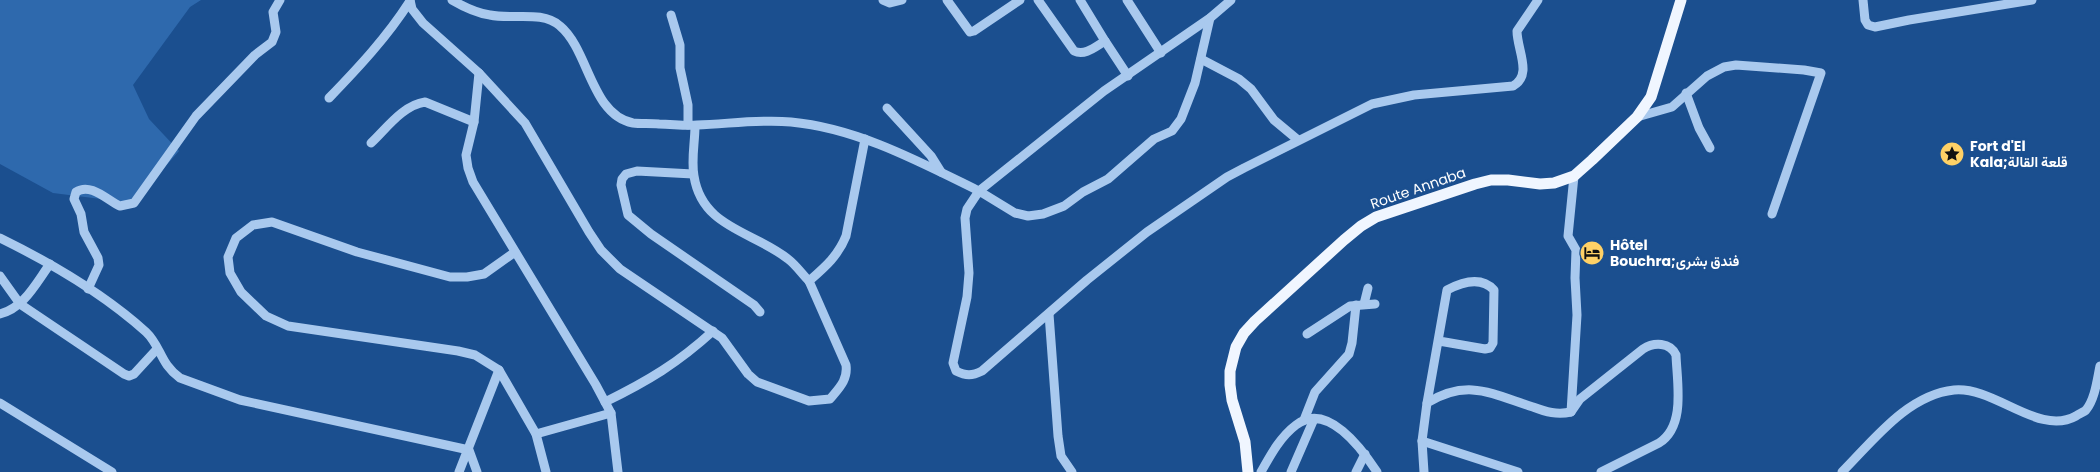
<svg xmlns="http://www.w3.org/2000/svg" width="2100" height="472" font-family="Poppins,Vazirmatn,sans-serif">
<style>
.green{fill:#2e69ad}
.lines{fill:none;stroke-linecap:round;stroke-linejoin:round}
.minor{stroke:#a9c9ee;stroke-width:9}
.major{stroke:#f0f6ff;stroke-width:11}
.labels{text-anchor:middle;stroke-width:5;stroke-linejoin:round;paint-order:stroke}
.poi-label{font-size:14px;font-weight:bold;fill:#fff;stroke:#1b4f8f;text-anchor:start}
.street-label{font-size:14px;fill:#fff;stroke:#1b4f8f}
</style>
<rect width="100%" height="100%" fill="#1b4f8f"/>
<!-- green -->
<polygon class="green" points="0,0 201,0 190,7 133,85 149,119 179,151 133,203 53,193 0,164"/>
<g class="lines">
<!-- minor -->
<g class="minor">
<path d="M410,0L412,9L423,23L479,73L525,123L589,232L601,250L620,269L722,338L748,374L757,382L809,401L830,399C839,388 848,380 846,365L809,281C825,267 838,256 846,236L865,139"/>
<path d="M452,0C464,7 476,13 490,15C512,20 542,10 560,26C589,50 591,115 633,123C641,124 650,123 659,124C672,124 684,126 697,125C728,124 760,119 791,122C857,128 920,162 979,191L1104,91L1210,18L1231,0"/>
<polyline points="883,0 890,3 902,0"/>
<polyline points="947,0 970,32 974,31 1020,0"/>
<path d="M1038,0L1074,51C1085,56 1095,47 1105,41"/>
<polyline points="1080,0 1105,41 1128,76"/>
<polyline points="1127,0 1161,53"/>
<polyline points="1863,0 1865,20 1868,25 1875,27 1909,20 2032,0"/>
<polyline points="671,15 680,45 680,68 688,105 688,125"/>
<path d="M1210,18L1195,83L1181,119L1172,131L1154,139L1108,179L1083,192L1064,206L1043,214L1028,216L1015,213L979,191L967,209L965,218L969,273L967,297L953,363L956,371C966,376 972,376 982,371L1087,280L1147,232L1227,177L1244,168L1372,104L1414,95L1513,86C1533,75 1517,50 1517,31L1538,0"/>
<polyline points="1201,59 1239,79 1251,89 1274,120 1298,140"/>
<polyline points="479,73 474,122 466,155 468,168 473,182 596,385 611,413 618,472"/>
<polyline points="1686,93 1699,128 1710,148"/>
<path d="M329,98C359,67 387,37 410,1"/>
<polyline points="887,108 931,156 941,172"/>
<polyline points="1637,117 1672,107 1707,76 1724,67 1736,65 1804,70 1821,73 1772,214"/>
<path d="M695,126C695,142 691,160 694,176C702,228 753,231 788,259C796,265 802,274 809,281"/>
<path d="M371,143C386,129 403,105 425,102L474,122"/>
<polyline points="693,174 637,171 626,174 622,179 621,185 628,215 651,234 754,305 760,312"/>
<path d="M0,238C51,263 104,294 146,332C161,346 160,364 180,378L240,400L469,450L477,472"/>
<polyline points="515,252 484,274 467,277 450,277 357,252 272,222 253,225 236,238 228,257 230,273 241,292 266,316 288,326 458,351 475,355 499,370 536,434 546,472"/>
<polyline points="0,276 20,304 124,374 129,376 134,374 157,349"/>
<path d="M88,289L99,265L98,258L84,232L81,214L74,199L76,192C91,182 108,201 120,206L134,203L196,116L255,55L272,42L276,32L273,12L280,0"/>
<polyline points="1364,304 1368,288"/>
<path d="M0,314C24,308 36,283 50,264"/>
<polyline points="1049,314 1058,436 1061,456 1072,472"/>
<polyline points="1307,334 1350,306 1375,304"/>
<path d="M605,402C648,381 678,363 713,331"/>
<polyline points="0,403 112,472"/>
<path d="M1427,403L1447,290C1462,282 1481,276 1494,290L1493,343L1490,348L1485,349L1439,341"/>
<polyline points="1571,412 1577,315 1575,278 1576,250 1568,236 1574,176"/>
<polyline points="1304,420 1315,392 1349,354 1352,343 1356,305"/>
<polyline points="536,434 611,413"/>
<polyline points="1422,441 1518,472"/>
<polyline points="459,472 499,370"/>
<path d="M1261,472C1270,456 1280,437 1296,425C1327,401 1362,449 1377,472"/>
<polyline points="1291,472 1314,419"/>
<polyline points="1356,472 1365,454"/>
<path d="M1424,472L1422,441L1427,403C1468,378 1492,394 1533,407C1546,412 1557,415 1571,412L1580,399L1643,349C1654,342 1670,342 1676,355C1677,383 1686,426 1659,443L1601,472"/>
<path d="M1842,472C1873,441 1907,395 1954,390C1995,386 2039,437 2076,416C2079,414 2084,412 2086,410C2095,399 2097,380 2100,366"/>
</g>
<!-- major -->
<polyline class="major" points="1248,472 1245,442 1232,400 1230,385 1230,371 1236,347 1244,333 1255,321 1344,240 1361,226 1376,217 1475,184 1491,180 1508,180 1540,184 1554,183 1574,176 1592,160 1637,117 1651,97 1681,0"/>
</g>
<!-- icons -->
<defs>
<symbol id="sight-disc" viewBox="-11 -11 22 22"><circle r="9.5" fill="#ffd166" stroke="#1b4f8f"/><path d="M0-6L1.8-2.2L6-1.7L2.9 1.2L3.7 5.4L0 3.3L-3.7 5.4L-2.9 1.2L-6-1.7L-1.8-2.2Z" fill="#111"/></symbol>
<symbol id="hotel-disc" viewBox="-11 -11 22 22"><circle r="9.5" fill="#ffd166" stroke="#1b4f8f"/><path d="M-6-4.5h1.5V1H6V5H4.5V3h-9V5H-6ZM-4 0a1.8 1.8 0 1 1 3.6 0ZM.5 0V-2.5h3Q6-2.5 6 0Z" fill="#111"/></symbol>
</defs>
<g fill-rule="evenodd">
<use href="#sight-disc" x="1938" y="140" width="28" height="28"/>
<use href="#hotel-disc" x="1578" y="239" width="28" height="28"/>
</g>
<g class="labels">
<!-- poi labels -->
<g class="poi-label">
<text x="1970" y="151">Fort d'El<tspan x="1970" dy="16">Kala;قلعة القالة</tspan></text>
<text x="1610" y="250">Hôtel<tspan x="1610" dy="16">Bouchra;فندق بشرى</tspan></text>
</g>
<!-- street labels -->
<g class="street-label">
<text transform="translate(1418 188) rotate(-19)" y="5">Route Annaba</text>
</g>
</g>
</svg>
